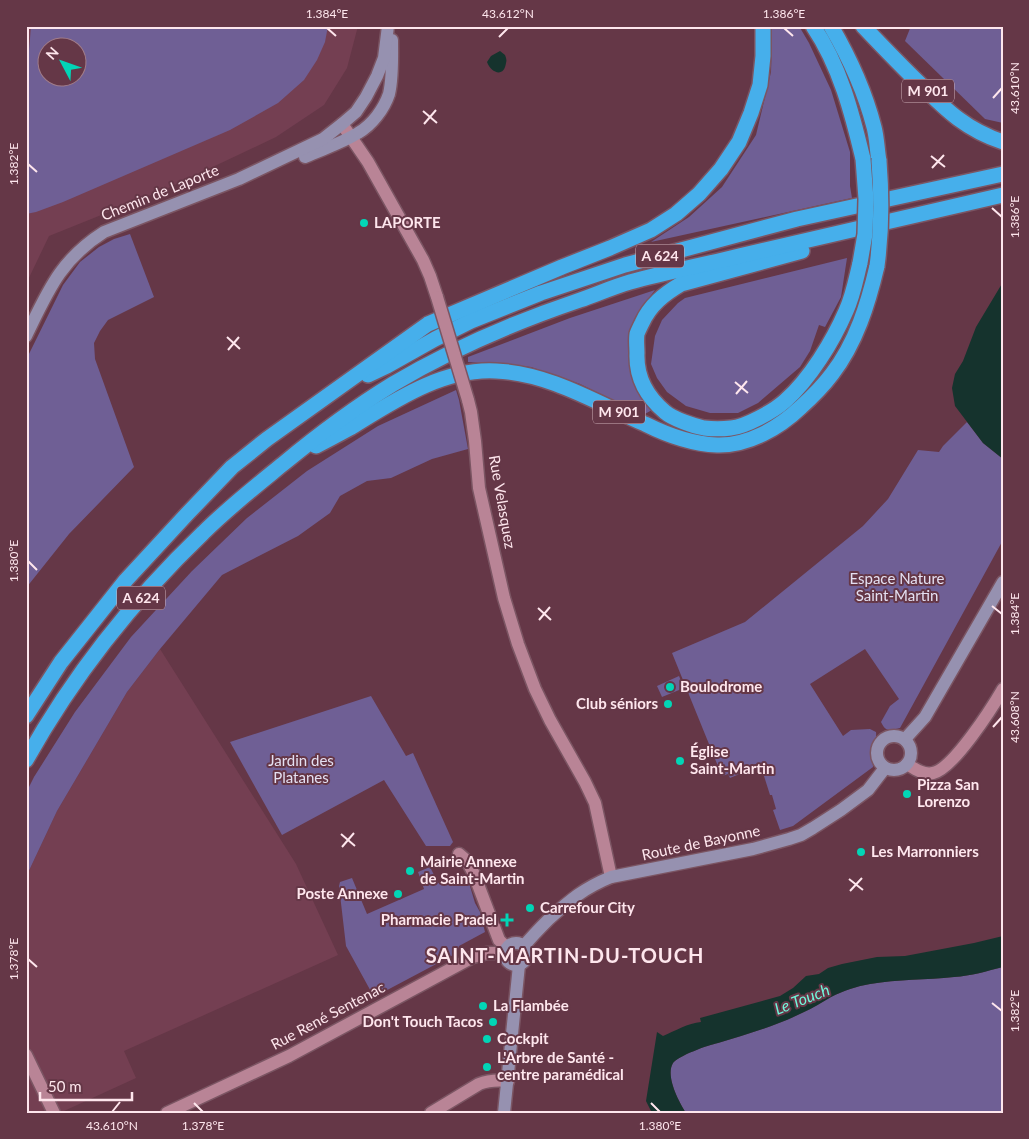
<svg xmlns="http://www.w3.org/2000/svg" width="1029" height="1139" font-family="Lato,sans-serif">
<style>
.built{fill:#743f52;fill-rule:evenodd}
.green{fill:#6f5f95;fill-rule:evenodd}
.water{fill:#15332d}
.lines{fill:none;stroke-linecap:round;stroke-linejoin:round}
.street-casing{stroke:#7b5563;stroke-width:15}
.secondary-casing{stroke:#7b5563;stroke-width:15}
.highway-casing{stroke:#7b5563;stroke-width:18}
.street{stroke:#b98496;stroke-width:12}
.secondary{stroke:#9691b0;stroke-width:12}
.highway{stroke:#46afeb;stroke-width:15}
.street-bridge-casing{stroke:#7b5563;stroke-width:15;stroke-linecap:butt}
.highway-bridge-casing{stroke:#7b5563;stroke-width:18;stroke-linecap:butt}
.street-bridge{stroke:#b98496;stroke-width:12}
.highway-bridge{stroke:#46afeb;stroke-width:15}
.ticks{fill:none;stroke:#fee6ed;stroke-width:2}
.poi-dot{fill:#02d5b6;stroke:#653747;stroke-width:2}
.labels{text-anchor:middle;stroke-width:4;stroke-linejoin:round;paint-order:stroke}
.shield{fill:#653747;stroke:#d0b2bb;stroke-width:1}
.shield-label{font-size:14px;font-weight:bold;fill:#fee6ed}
.street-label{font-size:15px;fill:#fee6ed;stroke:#653747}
.poi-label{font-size:15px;font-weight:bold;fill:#fee6ed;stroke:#653747;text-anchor:start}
.park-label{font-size:15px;fill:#e4e0f2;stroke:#653747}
.water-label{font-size:16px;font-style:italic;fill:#70f8dc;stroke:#653747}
.district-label{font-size:20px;font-weight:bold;letter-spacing:1px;fill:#fee6ed;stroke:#653747}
.neatline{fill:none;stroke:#fee6ed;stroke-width:2}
.ticks-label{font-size:12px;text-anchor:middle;fill:#fee6ed}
</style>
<rect width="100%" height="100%" fill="#653747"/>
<!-- built -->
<g class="built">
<path d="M26,26H358L347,68L324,105L276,137L166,189L49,236L26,284ZM48,48H78V78H48Z"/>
<polygon points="160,649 296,864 338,955 124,1051 136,1078 64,1111 64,1113 26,1113 26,877 57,811 127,692"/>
</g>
<!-- green -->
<g class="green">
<path d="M31,26H328L325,42L317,60L304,80L278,103L230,130L63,202L36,212L26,214V88ZM48,48H78V78H48Z"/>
<polygon points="770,26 799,26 809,43 831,90 850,152 850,186 852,198 651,242 689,217 722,187 756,135 771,72 772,35"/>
<polygon points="911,26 1003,26 1003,123 985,119 905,41"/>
<polygon points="130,234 154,297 108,320 100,331 94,343 95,359 134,467 69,534 26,588 26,360 63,285 80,262 99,247 114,239"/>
<polygon points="847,258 841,297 825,327 819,325 810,351 800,367 758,403 738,413 710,413 686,406 667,392 657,378 651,364 655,336 662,320 678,303 685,298"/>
<path d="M655,290C637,314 623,337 631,369C632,374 632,380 634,384C639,393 647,402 652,410L643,415L580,384L531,367L468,362V357L570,318Z"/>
<polygon points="456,390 459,400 468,449 432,459 391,478 367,481 340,496 330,513 298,536 222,575 160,649 127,692 57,811 26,877 26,793 34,777 75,712 131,637 192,571 247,518 307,471 378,426"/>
<path d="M967,422L983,443L1003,459V540L900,728C890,730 886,733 881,722L890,706L899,699L865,649L810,684L843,736L851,730L870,729L876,732C877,740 873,743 872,750C871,755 873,761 873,767L793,826L780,830L773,810L776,809L772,795H770L764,776L758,771L756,767L730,778L728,774L722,776L672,653L745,622L863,526L888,499L918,450L939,452L943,446Z"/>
<polygon points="679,676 684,688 662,697 657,686"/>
<polygon points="371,696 406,756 413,753 453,842 450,846 426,846 384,780 282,835 230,742"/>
<polygon points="430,867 438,883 463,874 469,883 475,903 480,912 485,932 459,946 457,953 374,997 346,946 339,886 340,882 352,878 367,914 424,889 418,872"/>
<path d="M1003,967V1113H686C679,1102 665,1076 673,1063C678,1056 708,1045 718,1043C747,1034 776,1026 804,1012C813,1008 822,1002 831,997C843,991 857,986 870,984C898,979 926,980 954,977C971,976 987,971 1003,967Z"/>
</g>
<!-- water -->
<g class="water">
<path d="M500,51L505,55C506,58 507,60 506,63C504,78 491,73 487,62L491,56Z"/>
<polygon points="1003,282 1003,459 983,443 955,406 952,388 955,374 963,361 976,327"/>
<path d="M1003,936V967C987,971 971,976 954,977C926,980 898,979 870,984C857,986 843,991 831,997C822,1002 813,1008 804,1012C776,1026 747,1034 718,1043C708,1045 678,1056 673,1063C665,1076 679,1102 686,1113H652L646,1101L657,1032L663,1036C675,1031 688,1023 701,1022L700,1018L780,996L793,988L806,976L819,974L828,968L842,964L877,957L905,956L974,943Z"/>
</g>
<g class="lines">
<defs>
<g id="street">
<polyline points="342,124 368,162 423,260 430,276 437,297"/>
<polyline points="468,400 471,412 475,441 479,488 504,598 518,644 535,689 550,720 585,782 595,803 611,877"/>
<path d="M907,764C915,769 923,775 933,773C953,769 992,708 1003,689"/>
<polyline points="459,854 467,861 474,874 499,940 507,948"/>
<polyline points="26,1055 54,1113"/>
<polyline points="167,1113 289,1056 473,957 487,953 505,953"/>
<path d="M431,1113L479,1084C489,1080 497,1080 508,1081"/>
</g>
<g id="secondary">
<path d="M305,157C323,149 342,143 358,133C372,125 384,109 389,94C393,77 392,57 392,40"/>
<path d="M26,336C48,291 60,260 104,232L239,179L323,139L342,124L356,112L366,97L377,76L384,58L388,26"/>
<circle cx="894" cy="753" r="17"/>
<polyline points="905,739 925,717 1003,582"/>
<circle cx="516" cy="954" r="11"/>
<path d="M524,946C532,936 540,928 549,919C570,900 584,888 611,877L753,849L789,839L801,835L813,828L841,810L868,790L885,768"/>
<polyline points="504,1113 519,965"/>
</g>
<g id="highway">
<path d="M813,26C840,66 852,113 863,159"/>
<path d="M831,26C849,57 865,92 874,127C877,138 877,150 879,161"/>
<path d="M863,26C882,46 901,66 921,85C947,111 967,130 1003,142"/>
<path d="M802,251L681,284C664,294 650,305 642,323C640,327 638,331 637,334C636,340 637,347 637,353C636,377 647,397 665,412C673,419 694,426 704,428C712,429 723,429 731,428C745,427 774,411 785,401C810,379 833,341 846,311C853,296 856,279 860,263"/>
<polyline points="368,375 387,366 435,339 471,321 541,293 625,265 797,219 1003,174"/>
<path d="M316,446C328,440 339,434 350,428C394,401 442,368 496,371C549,373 597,403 645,424C667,435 692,444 717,445C748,446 779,428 801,407C812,397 823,386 832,374C856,343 868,304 877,266"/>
<polyline points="26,716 61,662 126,580 187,514 232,467 267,439 428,324 562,267 610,248 651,230 676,214 699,194 721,169 739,142 751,113 760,85 763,56 763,26"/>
<path d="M26,760C73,676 134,599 203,533C228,508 256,486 283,464C318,435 354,408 393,384C452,349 515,322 580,300C597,294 613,287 630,282C666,272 703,265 739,256C827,235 915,215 1003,195"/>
</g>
</defs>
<!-- street casing -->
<use href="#street" class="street-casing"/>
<!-- secondary casing -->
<use href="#secondary" class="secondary-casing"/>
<!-- highway casing -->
<use href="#highway" class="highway-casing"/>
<!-- street -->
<use href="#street" class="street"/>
<!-- secondary -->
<use href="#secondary" class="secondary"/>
<!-- highway -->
<use href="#highway" class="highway"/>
<defs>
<polyline id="street-bridge" points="437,297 468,400"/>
<g id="highway-bridge">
<polyline points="860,263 865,234 866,199 863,159"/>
<path d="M877,266C882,229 882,199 879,161"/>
</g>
</defs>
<!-- street-bridge casing -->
<use href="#street-bridge" class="street-bridge-casing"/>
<!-- highway-bridge casing -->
<use href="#highway-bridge" class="highway-bridge-casing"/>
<!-- street-bridge -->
<use href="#street-bridge" class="street-bridge"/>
<!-- highway-bridge -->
<use href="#highway-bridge" class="highway-bridge"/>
</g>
<!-- ticks -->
<path class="ticks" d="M327,28L336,36M784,28L793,36M499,37L508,28M993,98L1002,88M423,111L437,123M424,124L436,110M931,156L945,167M28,164L37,172M932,168L944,155M992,208L1002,217M227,337L240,349M228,350L239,337M735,382L748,393M736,394L747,381M28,561L37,570M992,606L1002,614M538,608L551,620M539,620L550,607M993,727L1002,717M341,834L355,846M342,847L354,833M849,879L863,890M850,891L862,878M28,959L37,967M992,1003L1002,1011M194,1103L203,1112M651,1103L660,1112M112,1112L120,1102"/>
<!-- markers -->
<g class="poi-dot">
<circle cx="364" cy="223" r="5"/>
<circle cx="670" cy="687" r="5"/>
<circle cx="668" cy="704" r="5"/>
<circle cx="680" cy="761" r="5"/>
<circle cx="907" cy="794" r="5"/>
<circle cx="861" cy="852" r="5"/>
<circle cx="410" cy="871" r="5"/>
<circle cx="398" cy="894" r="5"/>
<circle cx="530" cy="908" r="5"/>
<path d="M504.5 912.5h5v5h5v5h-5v5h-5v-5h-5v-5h5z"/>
<circle cx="483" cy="1006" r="5"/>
<circle cx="493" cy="1022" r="5"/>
<circle cx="487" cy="1039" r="5"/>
<circle cx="487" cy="1067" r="5"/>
</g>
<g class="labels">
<!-- shield labels -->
<g class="shield">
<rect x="902" y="79.5" width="52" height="23" rx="4"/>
<rect x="636" y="244.5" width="48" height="23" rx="4"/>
<rect x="593" y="400.5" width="52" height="23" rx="4"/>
<rect x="117" y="586.5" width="48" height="23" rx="4"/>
</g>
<g class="shield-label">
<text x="928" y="96">M 901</text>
<text x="660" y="261">A 624</text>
<text x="619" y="417">M 901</text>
<text x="141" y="603">A 624</text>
</g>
<!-- street labels -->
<g class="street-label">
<text transform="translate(160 193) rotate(-22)" y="5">Chemin de Laporte</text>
<text transform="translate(502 502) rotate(80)" y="5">Rue Velasquez</text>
<text transform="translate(701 843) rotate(-12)" y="5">Route de Bayonne</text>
<text transform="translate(328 1016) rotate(-28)" y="5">Rue René Sentenac</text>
</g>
<!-- poi labels -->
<g class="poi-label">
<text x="374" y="228">LAPORTE</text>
<text x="680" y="692">Boulodrome</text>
<text x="658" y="709" text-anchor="end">Club séniors</text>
<text x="690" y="757">Église<tspan x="690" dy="17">Saint-Martin</tspan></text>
<text x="917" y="790">Pizza San<tspan x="917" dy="17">Lorenzo</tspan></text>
<text x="871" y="857">Les Marronniers</text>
<text x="420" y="867">Mairie Annexe<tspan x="420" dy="17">de Saint-Martin</tspan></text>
<text x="388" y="899" text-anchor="end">Poste Annexe</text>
<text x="540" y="913">Carrefour City</text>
<text x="497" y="925" text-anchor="end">Pharmacie Pradel</text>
<text x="493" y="1011">La Flambée</text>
<text x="483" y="1027" text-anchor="end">Don't Touch Tacos</text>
<text x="497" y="1044">Cockpit</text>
<text x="497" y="1063">L'Arbre de Santé -<tspan x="497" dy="17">centre paramédical</tspan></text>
</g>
<!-- park labels -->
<g class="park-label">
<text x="897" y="584">Espace Nature<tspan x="897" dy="17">Saint-Martin</tspan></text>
<text x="301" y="766">Jardin des<tspan x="301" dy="17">Platanes</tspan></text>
</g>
<!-- water labels -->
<g class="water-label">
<text transform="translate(802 999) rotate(-21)" y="6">Le Touch</text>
</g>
<!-- district labels -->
<g class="district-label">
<text x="565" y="963">SAINT-MARTIN-DU-TOUCH</text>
</g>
</g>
<!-- border -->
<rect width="1029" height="1139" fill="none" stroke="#653747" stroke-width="55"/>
<!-- north arrow -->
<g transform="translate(62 62) rotate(311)"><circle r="24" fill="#653747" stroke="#a27d89"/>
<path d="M0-4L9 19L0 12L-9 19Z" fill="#02d5b6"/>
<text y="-8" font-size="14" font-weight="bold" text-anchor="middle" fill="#fee6ed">N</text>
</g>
<!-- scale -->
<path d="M40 1092v8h92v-8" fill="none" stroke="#fee6ed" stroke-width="2.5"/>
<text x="48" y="1092" font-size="15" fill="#fee6ed" stroke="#653747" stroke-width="4" paint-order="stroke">50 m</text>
<rect x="28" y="28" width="974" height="1084" class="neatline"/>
<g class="ticks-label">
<text x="327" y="18">1.384°E</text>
<text x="508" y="18">43.612°N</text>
<text x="784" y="18">1.386°E</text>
<text transform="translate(1015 88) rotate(-90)" y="4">43.610°N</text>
<text transform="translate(14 164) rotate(-90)" y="4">1.382°E</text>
<text transform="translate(1015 217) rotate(-90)" y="4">1.386°E</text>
<text transform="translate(14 561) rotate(-90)" y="4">1.380°E</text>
<text transform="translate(1015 614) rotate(-90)" y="4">1.384°E</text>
<text transform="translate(1015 717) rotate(-90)" y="4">43.608°N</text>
<text transform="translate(14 959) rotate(-90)" y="4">1.378°E</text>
<text transform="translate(1015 1011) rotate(-90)" y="4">1.382°E</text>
<text x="112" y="1130">43.610°N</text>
<text x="203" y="1130">1.378°E</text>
<text x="660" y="1130">1.380°E</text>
</g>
</svg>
